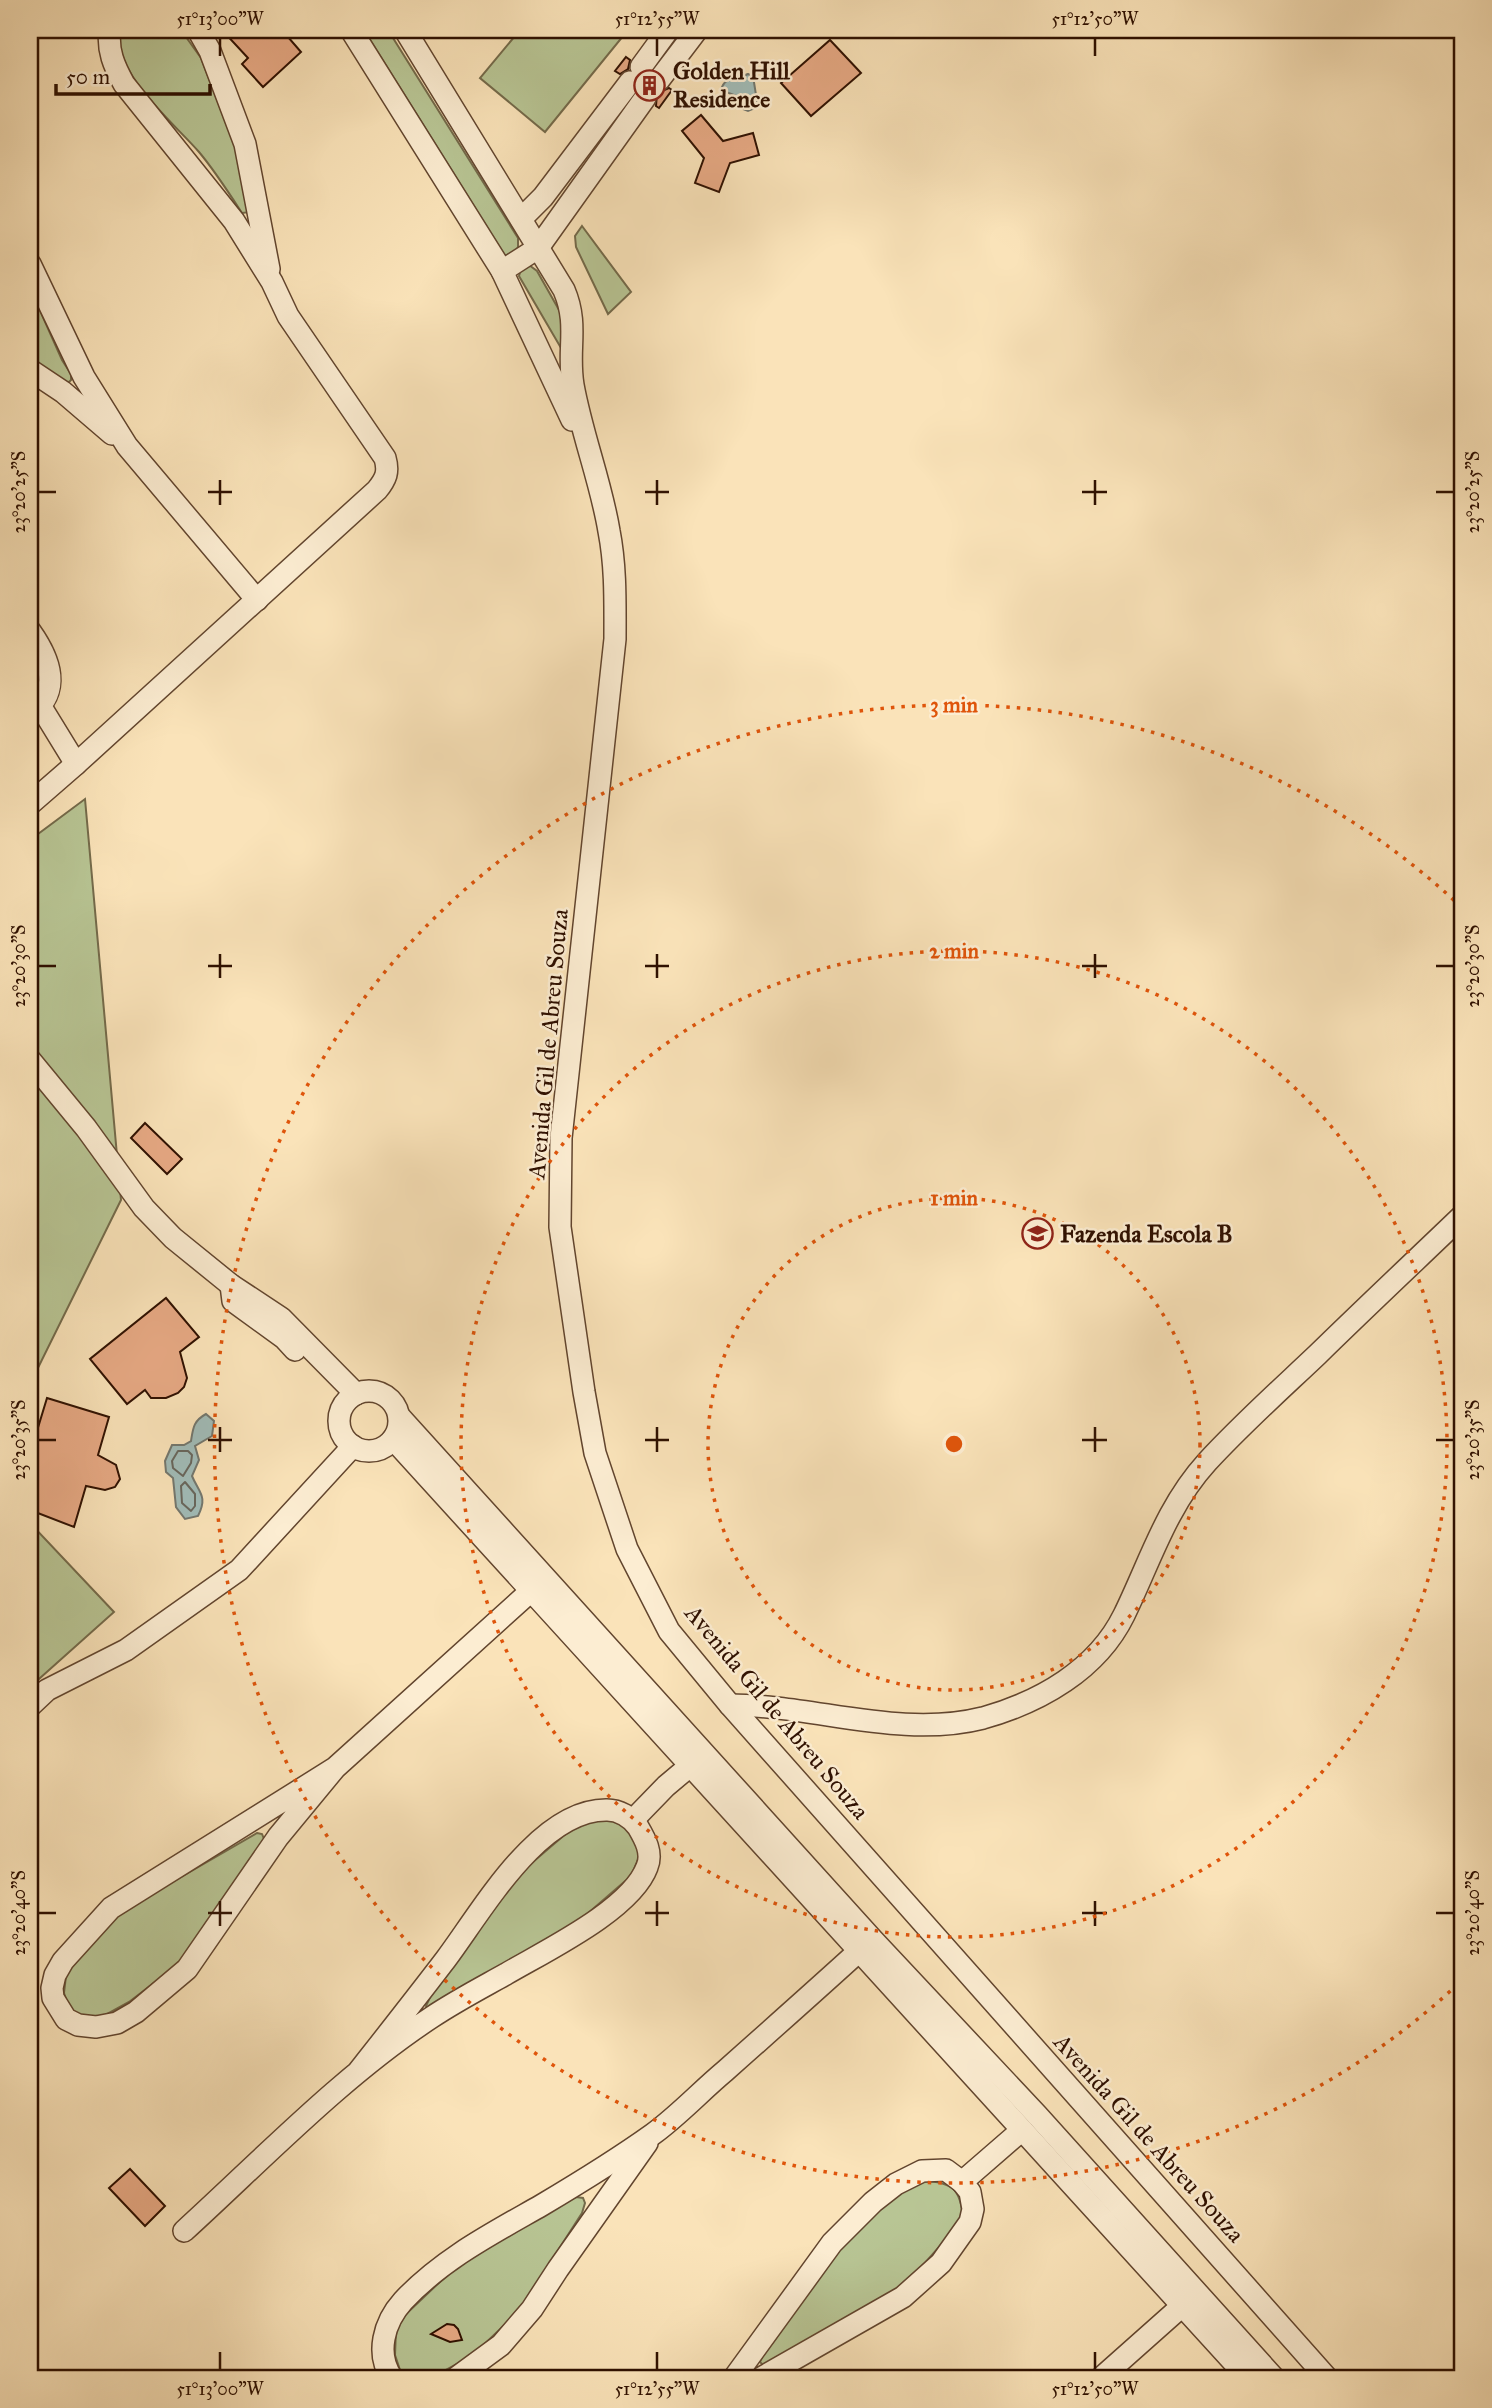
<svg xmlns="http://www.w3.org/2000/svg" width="1492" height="2408" font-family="'IM FELL Great Primer',serif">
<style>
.green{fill:#b8c594;stroke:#746a4a;stroke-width:2}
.water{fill:#a1bcb8;stroke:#73776e;stroke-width:2}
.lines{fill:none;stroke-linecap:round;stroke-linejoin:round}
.shore{stroke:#68665c;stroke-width:2}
.building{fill:#e7a984;stroke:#2f1000;stroke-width:2}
.minor-casing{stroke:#62452e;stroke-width:24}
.minor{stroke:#fcedd2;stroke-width:21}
.ticks{fill:none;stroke:#2f1000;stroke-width:2.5}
.ring{fill:none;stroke:#df550b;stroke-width:3.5;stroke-dasharray:3.5 7}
.labels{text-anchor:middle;stroke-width:5;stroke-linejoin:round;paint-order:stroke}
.poi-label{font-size:24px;font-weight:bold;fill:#2f1000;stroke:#fcedd2;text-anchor:start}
.street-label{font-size:24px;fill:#2f1000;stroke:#fcedd2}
.centre{fill:#df550b;stroke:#fcedd2;stroke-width:3.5}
.ring-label{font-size:21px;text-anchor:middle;font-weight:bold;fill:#df550b;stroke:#fcedd2;stroke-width:5;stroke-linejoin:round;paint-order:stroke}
.neatline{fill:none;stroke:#2f1000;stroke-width:2.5}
.ticks-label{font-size:18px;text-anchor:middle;fill:#2f1000}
</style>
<rect width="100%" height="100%" fill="#fae3b9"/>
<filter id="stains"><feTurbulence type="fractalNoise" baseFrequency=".00286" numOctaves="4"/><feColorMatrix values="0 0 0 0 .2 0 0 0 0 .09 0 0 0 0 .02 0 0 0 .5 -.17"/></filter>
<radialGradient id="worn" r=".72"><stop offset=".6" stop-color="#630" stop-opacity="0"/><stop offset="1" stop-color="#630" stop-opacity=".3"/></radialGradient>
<!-- green -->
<g class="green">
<path d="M121,30H181L201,58L241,162L251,212L242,213C229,193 215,171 199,152C175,124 109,70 121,30Z"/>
<polygon points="364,30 388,30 518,238 518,247 516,251 505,256"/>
<polygon points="520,30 628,30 545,132 480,78"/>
<polygon points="582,226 631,292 608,314 576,247 575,236"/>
<polygon points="529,265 537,271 563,317 561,348 519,276 521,269"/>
<polygon points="30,288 62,360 71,374 71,380 68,383 30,362"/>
<path d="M30,658C40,677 41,690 30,708Z"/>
<polygon points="85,799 121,1200 30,1384 30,840"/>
<polygon points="30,1523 114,1612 30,1687"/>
<polygon points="600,1815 619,1818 637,1842 640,1855 631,1876 579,1921 428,2010 426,2006 431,1995 520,1873 568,1832"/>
<polygon points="257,1833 262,1834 264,1839 180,1963 129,2002 100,2018 81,2018 69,2008 64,1993 66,1976 78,1954 117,1914"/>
<path d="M922,2180C953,2183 961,2188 963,2220L900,2291L765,2367L760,2362L764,2352L840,2243L899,2191Z"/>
<polygon points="576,2197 583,2198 585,2203 582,2213 519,2311 472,2356 431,2378 413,2377 400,2370 395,2355 396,2330 405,2315 463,2260"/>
</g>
<!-- water -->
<g class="water">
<path d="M748,74L753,76L756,95L758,98L755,108L748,111L743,109L739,97L721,90C725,75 736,80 748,74Z"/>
<path d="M206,1414L214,1421L212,1436L195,1446L199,1460L192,1476C199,1493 208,1496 198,1516L185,1519L176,1507L173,1478L166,1472L165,1461L172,1445H184L191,1441C193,1429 193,1421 206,1414Z"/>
</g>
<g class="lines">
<!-- shore -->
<g class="shore">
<polygon points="178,1451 188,1451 192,1455 191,1463 183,1476 173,1468 172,1461"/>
<polygon points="185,1482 195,1494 195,1506 191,1511 182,1503 181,1486"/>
</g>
</g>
<!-- building -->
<g class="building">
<polygon points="222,30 282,30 301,52 263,87 242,64 248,58"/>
<polygon points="830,40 861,73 811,116 781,83"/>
<polygon points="626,57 630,60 628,69 620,74 615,71"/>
<polygon points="669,88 672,90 659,108 656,106 657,93"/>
<polygon points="701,115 723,141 753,133 759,155 730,163 719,192 695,183 704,158 682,131"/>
<polygon points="145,1123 182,1159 167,1174 131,1138"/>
<polygon points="166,1298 199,1337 180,1352 187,1378 184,1387 178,1393 166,1398 151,1398 145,1390 127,1404 90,1359"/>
<polygon points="47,1398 109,1417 98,1455 116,1465 120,1479 115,1487 105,1490 86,1486 74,1527 30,1510 30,1454"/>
<polygon points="130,2169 165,2206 145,2226 109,2188"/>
<polygon points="447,2324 454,2325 458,2329 462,2340 450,2342 431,2334"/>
</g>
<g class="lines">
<defs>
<g id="minor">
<polyline points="198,30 210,51 245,144 269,269"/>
<polyline points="351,30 502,271 572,420"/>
<path d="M405,30L564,290C579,325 567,349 573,385C582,435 601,482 609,531C616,567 615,603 615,639L561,1138L560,1227L584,1392L595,1453L627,1549L669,1631L730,1705L1327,2378"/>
<polyline points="641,67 668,30"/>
<polyline points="659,80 697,30"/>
<polyline points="521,219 543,197 630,82"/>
<polyline points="30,264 84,377 127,446 257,600"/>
<polyline points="502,271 538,248 645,98"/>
<polyline points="30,370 63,392 112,434"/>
<path d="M30,631C50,659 62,691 30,715"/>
<polyline points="41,707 76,764"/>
<path d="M30,804L76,764L377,490C386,479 389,472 385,458L288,316L272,282L234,221L124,84C114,66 107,50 110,30"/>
<polyline points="30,1060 86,1128 144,1208 173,1238 231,1285 281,1318 356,1394"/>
<polyline points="231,1285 233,1301 284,1338 295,1350"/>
<circle cx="369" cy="1421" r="30"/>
<polyline points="399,1416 873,1940 1037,2115 1274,2378"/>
<polyline points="393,1439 1248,2378"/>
<path d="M730,1705C814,1705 900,1739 983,1718C1040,1702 1097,1670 1124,1615C1150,1562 1166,1507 1207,1462C1242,1424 1280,1390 1317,1355C1365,1308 1414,1262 1462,1216"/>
<polyline points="30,1706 47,1690 126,1650 239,1570 353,1446"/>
<polyline points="335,1768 111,1908 63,1961 55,1975 52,1988 53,1998 66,2019 78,2025 96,2027 117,2023 136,2012 187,1969 278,1837 335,1768 532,1590"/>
<polyline points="633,1820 666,1786 691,1765"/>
<polyline points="962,2182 1022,2130"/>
<path d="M184,2231C263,2159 342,2076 432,2017C456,2001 481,1988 506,1974C545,1951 631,1910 647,1867C653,1853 645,1839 638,1827C631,1817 619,1810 607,1810C539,1809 482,1911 446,1959C417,1997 387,2035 358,2072"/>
<path d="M392,2378C375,2354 384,2322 403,2301C442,2259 493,2233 542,2205C579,2183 618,2159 653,2134C679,2115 701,2091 725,2071C770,2031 815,1991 859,1951"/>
<polyline points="456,2378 501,2345 532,2309 558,2269 647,2143"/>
<polyline points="734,2378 832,2243 873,2202 896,2184 922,2171 946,2170 962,2182 970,2192 973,2209 970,2222 941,2263 903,2297 761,2378"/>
<polyline points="1101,2378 1182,2306"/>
</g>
</defs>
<!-- minor casing -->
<use href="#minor" class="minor-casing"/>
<!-- minor -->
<use href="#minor" class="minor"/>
</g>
<!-- ticks -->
<path class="ticks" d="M220,38V56M657,38V56M1095,38V56M220,480V505M657,480V505M1095,480V505M38,492H56M208,492H232M645,492H669M1082,492H1107M1436,492H1454M220,954V978M657,954V978M1095,954V978M38,966H56M208,966H232M645,966H669M1082,966H1107M1436,966H1454M220,1427V1452M657,1427V1452M1095,1427V1452M38,1440H56M208,1440H232M645,1440H669M1082,1440H1107M1436,1440H1454M220,1901V1926M657,1901V1926M1095,1901V1926M38,1913H56M208,1913H232M645,1913H669M1082,1913H1107M1436,1913H1454M220,2352V2370M657,2352V2370M1095,2352V2370"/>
<!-- distance rings -->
<g class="ring">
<circle cx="954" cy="1444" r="246"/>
<circle cx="954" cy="1444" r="493"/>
<path d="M1458 1984A739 739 0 1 1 1458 904"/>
</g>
<!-- icons -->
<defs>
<symbol id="building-ring" viewBox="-11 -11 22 22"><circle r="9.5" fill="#fcedd2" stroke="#8f2418" stroke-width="1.5"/><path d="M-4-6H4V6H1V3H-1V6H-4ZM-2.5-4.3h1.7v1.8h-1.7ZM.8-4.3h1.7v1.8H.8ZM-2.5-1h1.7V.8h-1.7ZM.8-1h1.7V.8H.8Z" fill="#8f2418"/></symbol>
<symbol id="university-ring" viewBox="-11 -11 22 22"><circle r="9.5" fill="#fcedd2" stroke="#8f2418" stroke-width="1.5"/><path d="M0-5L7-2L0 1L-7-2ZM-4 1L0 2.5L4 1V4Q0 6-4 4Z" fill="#8f2418"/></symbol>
</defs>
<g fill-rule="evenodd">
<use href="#building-ring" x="632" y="68" width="35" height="35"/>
<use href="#university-ring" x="1020" y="1216" width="35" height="35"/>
</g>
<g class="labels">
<!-- poi labels -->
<g class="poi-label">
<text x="673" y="79">Golden Hill<tspan x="673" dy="28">Residence</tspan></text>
<text x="1060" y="1242">Fazenda Escola B</text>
</g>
<!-- street labels -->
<g class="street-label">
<text transform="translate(548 1044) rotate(-85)" y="8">Avenida Gil de Abreu Souza</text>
<text transform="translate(777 1712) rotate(50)" y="8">Avenida Gil de Abreu Souza</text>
<text transform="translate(1149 2138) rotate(48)" y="8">Avenida Gil de Abreu Souza</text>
</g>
</g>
<circle cx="954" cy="1444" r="10" class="centre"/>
<g class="ring-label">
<text x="954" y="712">3 min</text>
<text x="954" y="958">2 min</text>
<text x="954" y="1205">1 min</text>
</g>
<!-- margin -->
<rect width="1492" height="2408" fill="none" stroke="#fae3b9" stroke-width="77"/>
<!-- scale -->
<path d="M56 84v10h154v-10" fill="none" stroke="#2f1000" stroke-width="3.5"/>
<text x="66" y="84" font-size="21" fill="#2f1000" stroke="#fcedd2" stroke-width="5" paint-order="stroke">50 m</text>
<rect x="38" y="38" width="1416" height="2332" class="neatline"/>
<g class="ticks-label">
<text x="220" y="25">51°13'00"W</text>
<text x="657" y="25">51°12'55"W</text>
<text x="1095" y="25">51°12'50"W</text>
<text transform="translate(19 492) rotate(-90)" y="6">23°20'25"S</text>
<text transform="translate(1473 492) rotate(-90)" y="6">23°20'25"S</text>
<text transform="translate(19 966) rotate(-90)" y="6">23°20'30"S</text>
<text transform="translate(1473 966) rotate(-90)" y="6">23°20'30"S</text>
<text transform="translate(19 1440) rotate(-90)" y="6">23°20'35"S</text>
<text transform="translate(1473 1440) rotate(-90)" y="6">23°20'35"S</text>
<text transform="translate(19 1913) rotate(-90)" y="6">23°20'40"S</text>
<text transform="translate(1473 1913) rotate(-90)" y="6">23°20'40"S</text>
<text x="220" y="2395">51°13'00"W</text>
<text x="657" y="2395">51°12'55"W</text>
<text x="1095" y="2395">51°12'50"W</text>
</g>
<rect width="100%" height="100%" filter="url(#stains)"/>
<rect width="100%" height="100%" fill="url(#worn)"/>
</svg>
